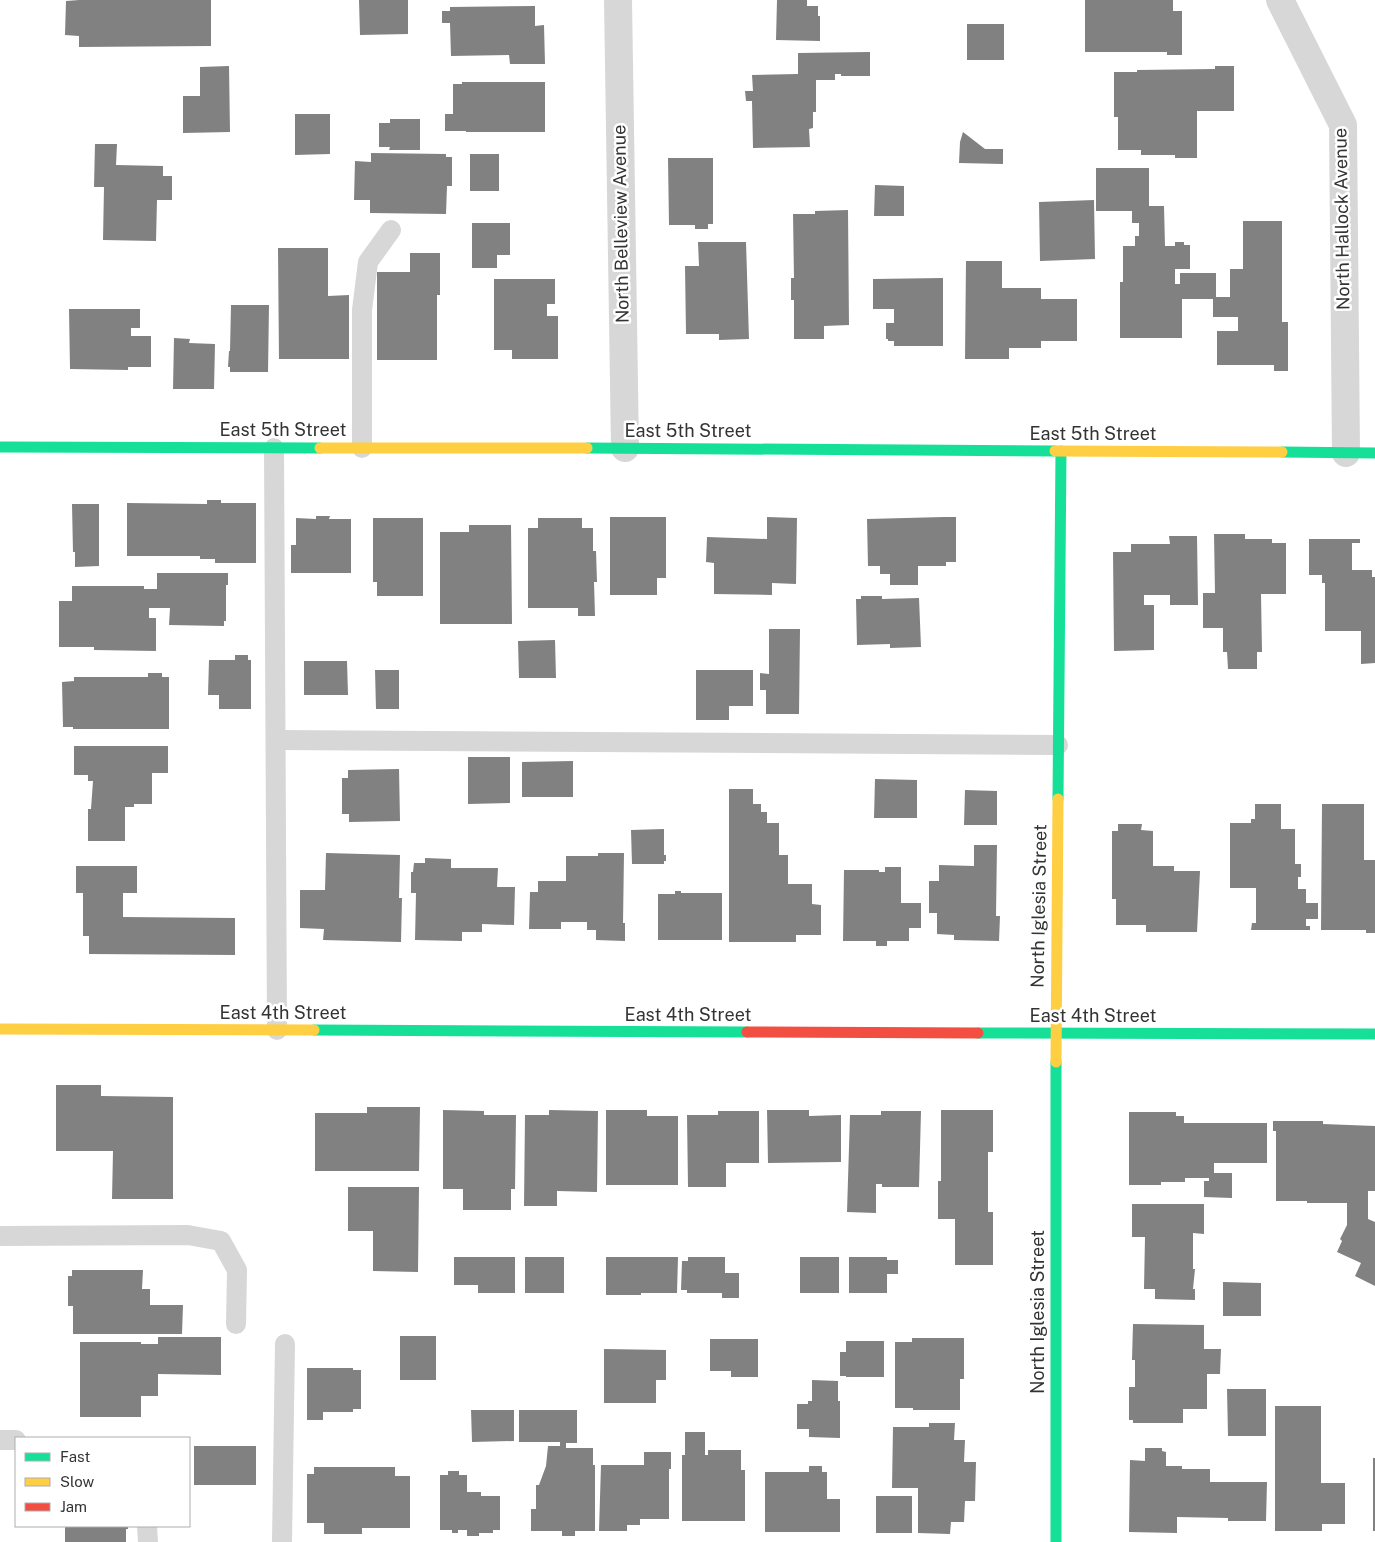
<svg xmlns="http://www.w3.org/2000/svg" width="1375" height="1542" font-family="'Public Sans',sans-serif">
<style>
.building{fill:#818181}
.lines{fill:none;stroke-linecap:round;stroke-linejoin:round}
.lane{stroke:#d7d7d7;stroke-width:20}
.street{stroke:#d7d7d7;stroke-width:28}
.fast{stroke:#16e098;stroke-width:11}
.slow{stroke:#ffcf43;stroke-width:11}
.jam{stroke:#f24e42;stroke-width:11}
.labels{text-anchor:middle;stroke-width:5;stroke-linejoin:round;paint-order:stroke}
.street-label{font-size:18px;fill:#333;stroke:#fff}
</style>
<rect width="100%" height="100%" fill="#fff"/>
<!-- building -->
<g class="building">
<polygon points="79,0 211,0 211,46 79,47 79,36 65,35 66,1"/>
<polygon points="359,0 408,0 408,34 360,35"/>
<polygon points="777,0 807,0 807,6 818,6 818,16 820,16 820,41 776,40"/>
<polygon points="1085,0 1173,0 1173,11 1182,11 1182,55 1167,55 1167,52 1085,52"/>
<polygon points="535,6 535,26 544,25 545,64 510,64 509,55 451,56 450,23 442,23 442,11 450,11 450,7"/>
<rect x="967" y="24" width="37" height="36"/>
<polygon points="870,52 870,76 841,76 841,74 835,74 835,80 816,80 816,112 813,112 813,128 809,129 810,147 753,148 752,101 746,101 745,91 753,91 752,75 798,74 798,53"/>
<polygon points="229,66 230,132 183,133 183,96 200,96 200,67"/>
<polygon points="1215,66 1234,66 1234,111 1197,111 1197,158 1175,158 1175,155 1141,155 1141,150 1118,150 1118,117 1114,117 1114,72 1137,72 1137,70 1215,69"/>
<polygon points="462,82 545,82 545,132 466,132 466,131 445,131 445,114 453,114 453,84 462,84"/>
<polygon points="295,114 330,114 330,154 295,155"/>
<polygon points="390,119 420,119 420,150 389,150 390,147 379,147 379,123 390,123"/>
<polygon points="963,132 985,149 1003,149 1003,164 959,163 960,142"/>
<polygon points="95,144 117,144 116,165 163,166 163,176 172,176 172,200 157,200 156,241 103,240 104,187 94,187"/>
<polygon points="371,153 446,154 446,157 452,157 452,186 447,186 446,214 370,213 370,200 354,200 355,161 371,162"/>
<rect x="470" y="154" width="29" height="37"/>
<polygon points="668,158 713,158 713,224 708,224 708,229 695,229 695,225 669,225"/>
<polygon points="1096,168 1149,168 1149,206 1164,206 1165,246 1175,246 1175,242 1184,242 1184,245 1190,245 1190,269 1175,269 1175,284 1180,284 1180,273 1216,273 1216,297 1230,297 1230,269 1243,269 1243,221 1282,221 1282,322 1288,322 1288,371 1274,371 1274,365 1217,365 1217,331 1238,331 1238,317 1213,317 1213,299 1182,299 1182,338 1120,338 1120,282 1123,282 1123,246 1135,246 1135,236 1139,236 1139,223 1132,223 1132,211 1096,211"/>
<polygon points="875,185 904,186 904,216 874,216"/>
<polygon points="1094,200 1095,259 1040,261 1039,202"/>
<polygon points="848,210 849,325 824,326 824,339 794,339 794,300 791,300 791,278 794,278 793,214 815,214 815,211"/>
<polygon points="472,223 510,223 510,255 497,255 497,268 472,268"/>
<polygon points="698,242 746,242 749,339 719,340 719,334 686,334 685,266 699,266"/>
<polygon points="278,248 328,248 328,296 349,295 349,359 279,359"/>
<polygon points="410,253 440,253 440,295 437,295 437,360 377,360 377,272 410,272"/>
<polygon points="966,261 1002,261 1002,288 1041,288 1041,299 1077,299 1077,341 1041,341 1041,348 1009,348 1009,359 965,359"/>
<polygon points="943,278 943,346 894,346 894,341 888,341 888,339 886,339 886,323 894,323 894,309 873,309 873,279"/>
<polygon points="494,279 555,279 555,304 547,304 547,316 558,316 558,359 512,359 512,350 494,350"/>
<polygon points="231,305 269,305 268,372 230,372 230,367 228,367 229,351 230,351"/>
<polygon points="69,309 140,309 140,328 131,328 131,336 151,336 151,367 128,367 128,370 70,369"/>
<polygon points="174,338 190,339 189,343 215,344 214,389 173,389"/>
<polygon points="207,500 221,500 221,503 256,503 256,563 215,563 215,559 200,559 200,556 127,556 127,503 207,504"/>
<polygon points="72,504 99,504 99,566 75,567 75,552 73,552"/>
<polygon points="316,516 330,516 329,519 351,519 351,573 291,573 291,545 296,545 296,518 316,519"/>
<polygon points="610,517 666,517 666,578 657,578 657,595 610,595"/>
<polygon points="767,517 797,518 796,584 772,583 772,595 714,594 714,563 706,562 707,537 767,539"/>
<polygon points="944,517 956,517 956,562 946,562 946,566 918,566 918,585 890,585 890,574 880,574 880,566 868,566 867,519"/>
<polygon points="373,518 423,518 423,596 377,596 377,582 373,582"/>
<polygon points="538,518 582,518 582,528 593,528 593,551 596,551 597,582 594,582 595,616 578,616 578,608 528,608 528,528 538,528"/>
<polygon points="469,525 511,525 512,624 440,624 440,532 469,532"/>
<polygon points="1214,534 1245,534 1245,539 1272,539 1272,543 1286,543 1286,594 1261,594 1262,652 1257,652 1257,669 1228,669 1227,652 1223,652 1223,628 1203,628 1203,593 1215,593"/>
<polygon points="1169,536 1197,536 1198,605 1170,605 1170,595 1144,595 1144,605 1154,605 1154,650 1114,651 1113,552 1131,552 1131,544 1170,544"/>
<polygon points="1309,539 1360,539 1360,543 1352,543 1352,570 1372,570 1372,577 1375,577 1375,663 1361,664 1361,631 1325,631 1325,583 1322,583 1322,575 1309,575"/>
<polygon points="157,573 228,573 228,585 226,585 226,621 224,621 224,626 169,625 170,608 149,608 149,618 156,618 156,651 94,650 94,647 59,647 59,601 72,601 72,586 144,586 144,589 157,589"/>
<polygon points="861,596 882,596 882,599 919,598 921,647 890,648 890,644 857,645 856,599 861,599"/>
<polygon points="769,629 800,629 799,714 766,714 766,690 760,690 760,673 769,674"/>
<polygon points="555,640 556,678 519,678 518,641"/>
<polygon points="235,655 248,655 248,660 251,660 251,709 219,709 219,695 208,695 209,660 235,660"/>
<polygon points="304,661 347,661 348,695 304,695"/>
<polygon points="375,670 399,670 399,709 376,709"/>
<polygon points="696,670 753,670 753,706 729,706 729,720 696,720"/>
<polygon points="148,673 162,673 162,677 169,677 169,729 73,729 73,727 63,727 62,682 74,681 74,677 148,677"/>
<polygon points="74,746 168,746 168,773 152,773 152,804 134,804 134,807 125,807 125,841 88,841 88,809 91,809 93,781 88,781 88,775 74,775"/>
<polygon points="468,757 510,757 510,803 468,804"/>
<polygon points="573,761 573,797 522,797 522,762"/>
<polygon points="399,769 400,821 349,822 349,814 342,814 342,778 348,778 348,770"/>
<polygon points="875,779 917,780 917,818 874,818"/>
<polygon points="729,789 753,789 753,804 761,804 761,812 767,812 767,823 779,823 779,855 788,855 788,884 812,884 812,904 821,905 821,935 796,935 796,942 729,942"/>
<polygon points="965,790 997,791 997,825 964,825"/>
<polygon points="1255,804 1281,804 1281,829 1295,829 1295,864 1301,864 1301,877 1298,877 1298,889 1306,889 1306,903 1318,903 1318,919 1306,919 1306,926 1310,926 1310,930 1251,930 1252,923 1256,923 1256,888 1230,888 1230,823 1251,823 1251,819 1255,819"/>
<polygon points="1322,804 1364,804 1364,860 1375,860 1375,933 1366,933 1366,930 1321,930"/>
<polygon points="1118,824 1142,824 1141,830 1153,831 1153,866 1174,866 1174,871 1200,871 1197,932 1146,932 1146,925 1116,925 1116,899 1112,899 1112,831 1118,831"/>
<polygon points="664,829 664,855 666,855 666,861 664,861 664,864 632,864 631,830"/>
<polygon points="974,845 997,845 996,916 1000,916 999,941 954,940 954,935 937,934 937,913 929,913 929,881 939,881 939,865 974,866"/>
<polygon points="326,853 400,855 399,898 402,898 401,942 323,940 324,929 300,928 300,890 325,890"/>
<polygon points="598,853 624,853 623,923 625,923 625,941 596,940 596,930 587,930 587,922 561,922 561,929 529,929 530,892 538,892 538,881 566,881 566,856 598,856"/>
<polygon points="425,858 451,859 451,868 498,868 497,887 515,887 514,925 482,924 482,932 462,932 462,941 415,940 416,893 411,893 411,872 413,872 414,863 425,863"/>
<polygon points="76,866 137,866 137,893 123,893 123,917 235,918 235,955 89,954 89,936 83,936 83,893 76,893"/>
<polygon points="885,867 901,867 901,903 921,903 921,928 909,928 909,941 887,941 887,946 876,946 876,941 843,941 844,870 879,870 879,872 885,872"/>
<polygon points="675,891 681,891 681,893 722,893 722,940 658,940 658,894 675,894"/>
<polygon points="56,1085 101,1085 101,1096 173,1097 173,1199 112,1199 113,1151 56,1151"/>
<polygon points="367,1107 420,1107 419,1171 315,1171 315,1113 367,1113"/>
<polygon points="443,1110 484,1111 484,1115 516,1115 515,1189 511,1189 511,1210 463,1210 463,1189 443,1189"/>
<polygon points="549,1110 598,1111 597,1192 557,1191 557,1206 524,1206 525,1115 549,1115"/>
<polygon points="606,1110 647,1110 647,1116 678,1116 678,1185 606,1185"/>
<polygon points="767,1110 809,1110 809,1116 841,1115 841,1162 768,1163"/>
<polygon points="941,1110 993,1110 993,1152 988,1152 988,1212 993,1212 993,1265 955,1265 955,1219 938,1219 938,1181 941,1181"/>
<polygon points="718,1111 759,1111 759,1163 726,1163 726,1187 688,1187 687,1115 718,1115"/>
<polygon points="881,1111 921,1111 919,1187 882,1187 882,1184 876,1184 876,1213 847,1212 850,1115 881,1115"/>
<polygon points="1129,1112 1176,1112 1176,1116 1184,1116 1184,1123 1267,1123 1267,1163 1214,1163 1214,1173 1232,1173 1232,1198 1204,1197 1204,1181 1209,1181 1209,1178 1185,1178 1185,1182 1161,1182 1161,1185 1129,1185"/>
<polygon points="1273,1121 1323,1121 1323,1124 1375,1126 1375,1191 1368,1191 1368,1219 1375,1222 1375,1286 1355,1276 1361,1263 1337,1252 1342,1241 1340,1239 1347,1225 1347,1203 1307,1203 1307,1201 1276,1201 1276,1131 1273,1131"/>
<polygon points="348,1187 419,1187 418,1272 373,1271 373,1231 348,1231"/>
<polygon points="1132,1204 1204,1204 1204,1234 1193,1233 1193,1269 1195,1269 1193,1289 1195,1289 1195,1300 1155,1299 1155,1289 1144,1289 1145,1237 1132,1237"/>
<polygon points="454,1257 515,1257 515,1293 478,1293 478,1285 454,1285"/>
<rect x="525" y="1257" width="39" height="36"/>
<polygon points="606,1257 678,1257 677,1293 641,1293 641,1295 606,1295"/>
<polygon points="688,1257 725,1257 725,1273 739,1273 739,1298 722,1298 722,1293 687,1293 687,1290 681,1290 682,1261 688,1261"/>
<rect x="800" y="1257" width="39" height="36"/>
<polygon points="849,1257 887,1257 887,1260 898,1260 898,1274 887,1274 887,1293 849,1293"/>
<polygon points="72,1270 143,1270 142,1289 150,1289 150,1305 183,1305 182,1334 73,1334 73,1306 68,1306 68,1276 72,1276"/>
<polygon points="1223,1282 1261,1283 1261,1316 1223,1316"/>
<polygon points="1133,1324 1204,1325 1204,1349 1221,1349 1220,1374 1207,1374 1207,1409 1183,1409 1183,1423 1133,1423 1133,1420 1129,1420 1129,1387 1135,1387 1135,1360 1132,1360"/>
<rect x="400" y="1336" width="36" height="44"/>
<polygon points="158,1337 221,1337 221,1375 158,1374 158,1396 141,1396 141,1417 80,1417 80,1342 141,1342 141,1344 158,1344"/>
<polygon points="912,1338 964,1338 964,1379 960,1379 960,1410 913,1410 913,1408 895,1408 895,1342 912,1342"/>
<polygon points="710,1339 758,1339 758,1377 731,1377 731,1371 710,1371"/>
<polygon points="846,1341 884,1341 884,1377 846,1377 846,1376 840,1376 840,1352 846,1352"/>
<polygon points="604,1349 666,1350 666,1380 656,1380 656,1403 604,1403"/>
<polygon points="307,1368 353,1368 353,1370 361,1370 361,1409 353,1409 353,1412 323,1412 323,1420 307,1420"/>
<polygon points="812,1380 838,1381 838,1401 840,1401 840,1438 809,1437 809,1429 797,1429 797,1404 808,1404 808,1401 812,1401"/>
<polygon points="1227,1389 1266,1389 1266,1436 1228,1436"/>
<polygon points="1275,1406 1321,1406 1321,1483 1345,1483 1345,1524 1322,1524 1322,1531 1275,1531"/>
<polygon points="471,1410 514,1410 514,1441 472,1442"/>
<polygon points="519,1410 577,1410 577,1443 566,1443 566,1448 593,1448 593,1465 595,1465 595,1531 575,1531 575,1536 562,1536 562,1531 531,1531 531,1509 536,1509 536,1485 539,1485 546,1466 548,1446 560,1446 560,1442 519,1442"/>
<polygon points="929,1423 955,1423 954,1440 965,1440 964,1462 976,1462 975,1501 965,1501 964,1522 951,1522 950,1534 918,1533 918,1488 892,1488 893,1427 929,1427"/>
<polygon points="685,1432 705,1432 705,1455 708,1455 708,1450 741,1450 741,1470 745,1470 745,1521 682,1521 682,1455 685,1455"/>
<rect x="194" y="1446" width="62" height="39"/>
<polygon points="1145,1448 1162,1448 1162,1451 1166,1452 1166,1466 1182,1466 1182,1469 1210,1469 1210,1482 1267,1482 1266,1521 1228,1521 1228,1518 1177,1517 1177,1533 1129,1532 1130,1460 1145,1461"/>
<polygon points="644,1452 671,1452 671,1469 669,1469 669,1519 640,1519 640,1525 627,1525 627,1531 599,1531 601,1465 644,1465"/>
<rect x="1373" y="1458" width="2" height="73"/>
<polygon points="809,1466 822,1466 822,1472 827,1472 827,1499 840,1499 840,1532 765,1532 765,1472 809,1472"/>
<polygon points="314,1467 395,1467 395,1476 410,1476 410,1528 362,1528 362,1534 324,1534 324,1523 307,1523 307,1474 314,1474"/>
<polygon points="448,1471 459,1471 459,1475 467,1475 467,1492 481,1492 481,1496 500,1496 500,1530 493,1530 493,1533 479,1533 479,1536 467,1536 467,1530 458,1530 458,1533 452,1533 452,1530 440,1530 440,1475 448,1475"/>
<rect x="876" y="1496" width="36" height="37"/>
<polygon points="65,1526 128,1526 128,1529 126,1529 126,1542 65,1542"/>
</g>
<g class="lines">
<!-- lane -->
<g class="lane">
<polyline points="274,448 277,1030"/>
<polyline points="362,448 362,310 368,262 391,230"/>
<polyline points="276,740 1058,745"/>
<polyline points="0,1236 188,1235 221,1241 237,1270 236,1324"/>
<polyline points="0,1440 16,1440"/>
<polyline points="147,1526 148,1542"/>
<polyline points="282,1542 285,1344"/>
</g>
<!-- street -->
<g class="street">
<polyline points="618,0 625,448"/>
<polyline points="1280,0 1343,125 1346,453"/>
</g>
<!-- fast -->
<g class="fast">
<polyline points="0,447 320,448"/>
<polyline points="587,448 1055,451"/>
<polyline points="1282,452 1375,453"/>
<polyline points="1058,799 1061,451"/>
<polyline points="314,1030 747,1032"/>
<polyline points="978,1033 1375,1034"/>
<polyline points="1056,1062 1056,1542"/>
</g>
<!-- slow -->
<g class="slow">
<polyline points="320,448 587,448"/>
<polyline points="1055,451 1282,452"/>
<polyline points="0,1029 314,1030"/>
<polyline points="1056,1062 1058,799"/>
</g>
<!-- jam -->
<polyline class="jam" points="747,1032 978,1033"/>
</g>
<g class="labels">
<!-- street labels -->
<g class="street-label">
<text transform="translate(1342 219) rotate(-91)" y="6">North Hallock Avenue</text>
<text transform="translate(621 224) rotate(-91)" y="6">North Belleview Avenue</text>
<text x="283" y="436">East 5th Street</text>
<text x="688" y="437">East 5th Street</text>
<text x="1093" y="440">East 5th Street</text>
<text transform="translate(1039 906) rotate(-89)" y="6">North Iglesia Street</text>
<text x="283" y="1019">East 4th Street</text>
<text x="688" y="1021">East 4th Street</text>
<text x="1093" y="1022">East 4th Street</text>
<text transform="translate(1038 1312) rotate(-90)" y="6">North Iglesia Street</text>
</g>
</g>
<!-- legend -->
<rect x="15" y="1437" width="175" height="90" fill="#ffffff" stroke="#adadad"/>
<rect x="25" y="1453" width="25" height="8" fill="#16e098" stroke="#adadad"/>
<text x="60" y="1462" font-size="15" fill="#333333">Fast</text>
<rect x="25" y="1478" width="25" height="8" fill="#ffcf43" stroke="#adadad"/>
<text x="60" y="1487" font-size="15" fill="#333333">Slow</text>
<rect x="25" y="1503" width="25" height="8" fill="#f24e42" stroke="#adadad"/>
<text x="60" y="1512" font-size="15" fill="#333333">Jam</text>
</svg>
